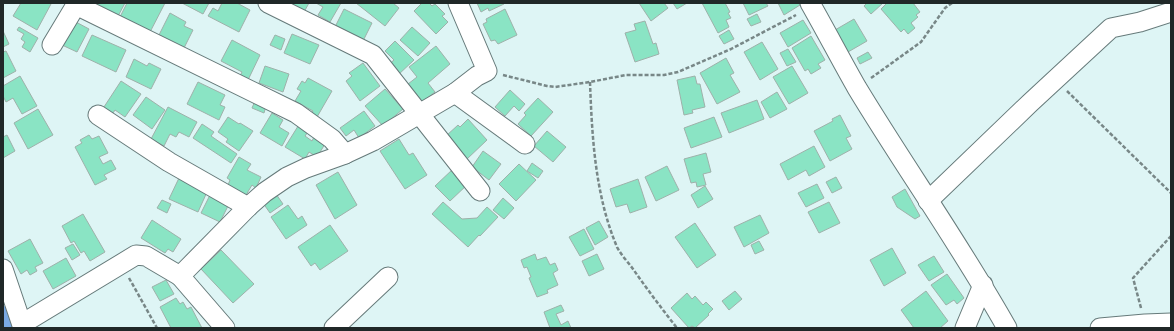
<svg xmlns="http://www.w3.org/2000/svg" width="1174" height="331" font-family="'Fira Sans',sans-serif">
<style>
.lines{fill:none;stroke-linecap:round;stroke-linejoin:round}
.river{stroke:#7baae4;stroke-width:30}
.building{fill:#8ae4c4;stroke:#9eb1aa}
.minor-casing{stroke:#667a7a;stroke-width:21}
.path{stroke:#788787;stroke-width:2.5;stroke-dasharray:4 2;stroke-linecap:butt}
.minor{stroke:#fff;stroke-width:19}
</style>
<rect width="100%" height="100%" fill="#def5f5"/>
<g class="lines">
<!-- river -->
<polyline class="river" points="3,321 5,328"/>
</g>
<!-- building -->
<g class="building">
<polygon points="21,3 48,3 51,4 37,30 13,16"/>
<polygon points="94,3 125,3 117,18 93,6"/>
<polygon points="127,3 165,3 149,34 119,19"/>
<polygon points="182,3 209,3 203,14"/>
<polygon points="222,3 237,3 250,10 239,32 208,16 213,8 218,11"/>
<polygon points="286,3 309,3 304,12"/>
<polygon points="316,3 341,3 330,22 318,15 323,7"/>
<polygon points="356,3 393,3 399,8 385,26"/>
<polygon points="422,3 429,3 432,6 435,4 445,14 442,16 448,22 436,34 414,11"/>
<polygon points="477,3 504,3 504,4 489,11 488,8 481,12"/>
<polygon points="639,3 664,3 668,8 651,21"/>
<polygon points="673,3 687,3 677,9"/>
<polygon points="702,3 725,3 730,12 728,13 731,18 726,20 729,27 718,33"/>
<polygon points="743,3 766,3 768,6 749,15"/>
<polygon points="778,3 799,3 800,5 784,15"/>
<polygon points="867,3 883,3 871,14 864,6"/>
<polygon points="887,3 913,3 920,12 916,15 918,17 911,23 915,28 908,34 904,29 901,32 881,9"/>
<polygon points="344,9 372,23 363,41 335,27"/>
<polygon points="505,9 517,35 498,44 495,40 491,41 483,24 487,22 486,19"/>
<polygon points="170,13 186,22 184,26 193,30 184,48 159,35"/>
<polygon points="757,14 761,22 751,26 747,19"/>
<polygon points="854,19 867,41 848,52 835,30"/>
<polygon points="803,20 811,33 788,47 780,33"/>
<polygon points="74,21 89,29 77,52 62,45"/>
<polygon points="645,21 653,44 656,43 659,54 635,62 625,33 636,30 634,24"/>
<polygon points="19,27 38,38 30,52 22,47 25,42 21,39 24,34 17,30"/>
<polygon points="412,27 430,43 418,56 400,40"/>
<polygon points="729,30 734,39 724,44 719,36"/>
<polygon points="3,31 9,44 3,47"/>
<polygon points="292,34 319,45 310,64 284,53"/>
<polygon points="92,35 126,50 116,72 82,56"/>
<polygon points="275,35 285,39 281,50 270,45"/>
<polygon points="811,36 825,60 818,64 821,68 811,74 808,69 805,71 792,48"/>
<polygon points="232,40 260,55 248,80 240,76 242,72 221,61"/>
<polygon points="395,41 414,60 398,75 388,65 394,60 385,51"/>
<polygon points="762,42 778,69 760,80 744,52"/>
<polygon points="436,46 450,64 428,83 435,92 422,102 408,84 417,77 409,67"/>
<polygon points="788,49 796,62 787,66 780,53"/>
<polygon points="6,51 16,71 3,78 3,52"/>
<polygon points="868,52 872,58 860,64 857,58"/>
<polygon points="726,58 734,73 730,75 740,92 717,104 700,73"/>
<polygon points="134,59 147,66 149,63 161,69 151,89 126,77"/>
<polygon points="363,63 380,86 360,101 346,81 352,76 349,73"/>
<polygon points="265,66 289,74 283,92 259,83"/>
<polygon points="792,66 808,93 789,104 773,77"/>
<polygon points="20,76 37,106 22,114 13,98 6,102 3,96 3,86"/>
<polygon points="695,76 697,84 700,84 705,107 692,110 693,113 684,115 677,80"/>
<polygon points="308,78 332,91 317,117 311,114 313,111 295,101 301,91 297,89 302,81 305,83"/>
<polygon points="121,81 141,94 125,117 115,110 111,116 102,110"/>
<polygon points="198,82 225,95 220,105 225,107 219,120 187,104"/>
<polygon points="385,89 403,109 383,126 365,106"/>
<polygon points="510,90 525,104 519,111 514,106 505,116 495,107"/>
<polygon points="777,92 787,109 770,118 761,102"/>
<polygon points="146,97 165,110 152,129 133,115"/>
<polygon points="538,98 553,112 531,136 518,124 526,115 524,113"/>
<polygon points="757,100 764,119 729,133 721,113"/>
<polygon points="255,101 266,106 264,113 252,108"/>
<polygon points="168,107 197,122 189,137 179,132 176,137 170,134 164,146 151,139"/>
<polygon points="38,109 53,135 28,149 14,123"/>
<polygon points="364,111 375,126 359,138 354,130 346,136 340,128"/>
<polygon points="272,113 283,120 279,127 289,133 282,146 260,133"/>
<polygon points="840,115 851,136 846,138 852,149 830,161 814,131 833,121 832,119"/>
<polygon points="228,117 239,124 240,123 253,131 239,151 226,142 228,139 218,132"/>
<polygon points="714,117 722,137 691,148 684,128"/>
<polygon points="468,119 487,140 467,159 446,136 458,125 460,127"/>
<polygon points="300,123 310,129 305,136 312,141 314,137 325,144 317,157 309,152 305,159 285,147"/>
<polygon points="202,124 214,132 211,136 237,154 231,163 193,138"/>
<polygon points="547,131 566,147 553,162 534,146"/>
<polygon points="7,135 15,151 3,158 3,137"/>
<polygon points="89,135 92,139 99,136 108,153 99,157 103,164 111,160 116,169 104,175 107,179 95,185 75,147 82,143 80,140"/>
<polygon points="399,139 409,155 413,153 427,175 405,189 380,151"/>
<polygon points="814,146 825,167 809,176 806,170 788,180 780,164"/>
<polygon points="483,151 501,164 489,180 472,167"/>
<polygon points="706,153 711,172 703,174 706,185 697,187 696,182 691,183 684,159"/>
<polygon points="239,157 251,164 247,170 261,177 256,188 252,185 246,195 228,185 230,180 227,178"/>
<polygon points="532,163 543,171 538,178 527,171"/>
<polygon points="519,164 536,180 516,201 499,184"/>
<polygon points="667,166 679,190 656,201 645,177"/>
<polygon points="453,169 468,184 450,201 435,186"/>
<polygon points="338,172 357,205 335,219 316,185"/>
<polygon points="836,177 842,188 832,193 826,182"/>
<polygon points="179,178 207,192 198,212 169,199"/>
<polygon points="638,179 647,207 630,213 627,204 616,207 610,189"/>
<polygon points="817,184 824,198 806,207 798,193"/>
<polygon points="705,186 713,199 698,208 691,195"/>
<polygon points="905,189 920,216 915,219 897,207 892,197"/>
<polygon points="211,193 230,202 220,222 201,213"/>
<polygon points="276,194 283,204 270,213 263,203"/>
<polygon points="503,198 514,208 504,219 493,210"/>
<polygon points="162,200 171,204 167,213 157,208"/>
<polygon points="443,202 462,219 477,218 487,207 498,217 480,236 479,235 468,247 432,214"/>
<polygon points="829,202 840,223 819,233 808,212"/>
<polygon points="288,205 298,219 302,216 307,225 286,239 271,217"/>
<polygon points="83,214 105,252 90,261 84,251 81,253 74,241 71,243 62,226"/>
<polygon points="760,215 769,233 744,247 734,227"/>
<polygon points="152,220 181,239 173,252 168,249 165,253 141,238"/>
<polygon points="599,221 608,237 595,245 586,228"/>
<polygon points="695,223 716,255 697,268 675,237"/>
<polygon points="330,225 348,251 320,270 315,263 311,266 298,247"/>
<polygon points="584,229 594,249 580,256 569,237"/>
<polygon points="30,239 43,263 35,267 37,271 30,275 27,270 21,274 8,251"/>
<polygon points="759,241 764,250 755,254 751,245"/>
<polygon points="73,244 80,255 72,260 65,248"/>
<polygon points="892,248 906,273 884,286 870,260"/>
<polygon points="221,250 254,284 233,303 201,269"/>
<polygon points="535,254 537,260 546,257 550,265 555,263 558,270 553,273 558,285 547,290 548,293 537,297 529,278 531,277 527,267 524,268 521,260"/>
<polygon points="597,254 604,269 589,276 582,261"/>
<polygon points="934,256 944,272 929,281 918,265"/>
<polygon points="66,258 76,276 53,289 43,271"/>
<polygon points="947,274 964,298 957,304 954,300 946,305 931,285"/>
<polygon points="166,280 174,294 160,301 152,287"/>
<polygon points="735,291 742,299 729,310 722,301"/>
<polygon points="926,291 948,321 940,328 914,328 901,310"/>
<polygon points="687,293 692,299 695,296 703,305 706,302 713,309 708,314 709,315 695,328 692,326 689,328 671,308"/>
<polygon points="176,298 180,304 183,302 187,309 191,307 202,328 171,328 160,307"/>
<polygon points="561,305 564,311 556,314 561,325 568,321 571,328 550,328 544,312"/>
</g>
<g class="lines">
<defs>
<g id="minor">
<polyline points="77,3 76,5 296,113 332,139 345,154"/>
<polyline points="268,3 373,55 480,191"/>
<path d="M810,3C826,31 841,60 857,88C906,169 961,246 1007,328"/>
<polyline points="52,45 76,5"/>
<polyline points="455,93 525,144"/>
<polyline points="98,115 169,162 248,207"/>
<polyline points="928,201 1030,103 1111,28 1140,22 1171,12"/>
<polyline points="3,269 23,328"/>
<polyline points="180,276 225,328"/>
<polyline points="22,324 136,255 146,256 180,276 248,207 265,192 287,177 306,168 345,154 373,141 455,93 477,76 487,71 458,3"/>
<polyline points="334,328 388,277"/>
<polyline points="965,328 983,285"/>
<polyline points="1100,328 1145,324 1171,323"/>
</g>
</defs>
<!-- minor casing -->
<use href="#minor" class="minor-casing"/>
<!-- path -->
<g class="path">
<polyline points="503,75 547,86 555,87 590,82 626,75 664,75 678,72 731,49 796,15"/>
<polyline points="871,78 921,42 945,8 952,3"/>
<path d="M590,82C592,137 595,195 617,247C621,255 628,262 633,269C647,289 662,309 677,328"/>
<polyline points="1067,91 1171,193"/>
<polyline points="129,278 157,328"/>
<polyline points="1141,308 1133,278 1171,236"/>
</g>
<!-- minor -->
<use href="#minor" class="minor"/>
</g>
<!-- border -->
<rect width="1174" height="331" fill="none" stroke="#202828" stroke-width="8"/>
</svg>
